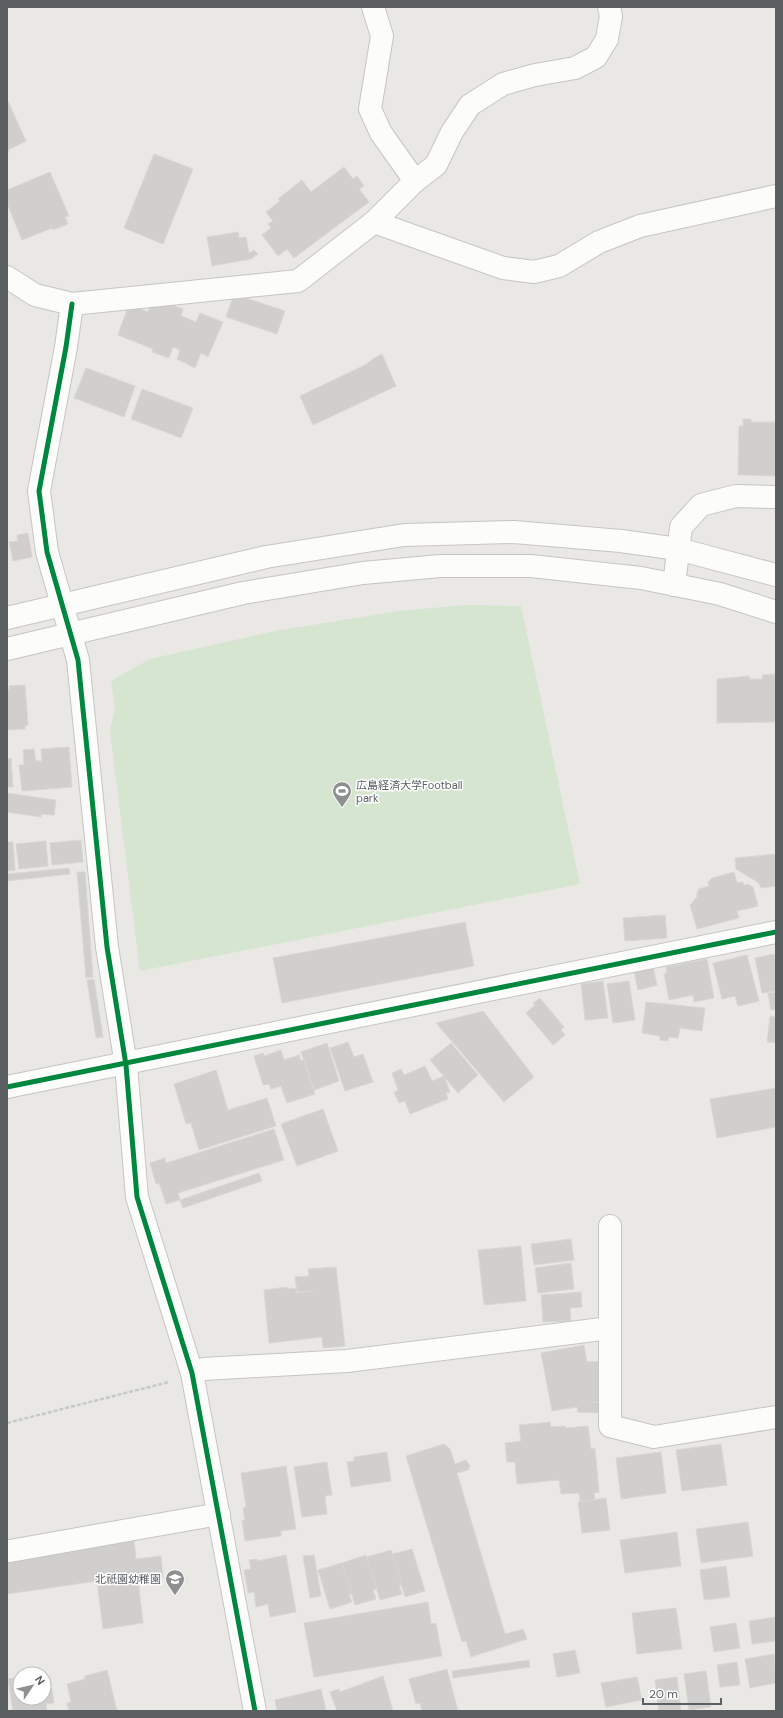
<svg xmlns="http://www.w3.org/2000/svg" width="783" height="1718" font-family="'DM Sans','Noto Sans JP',sans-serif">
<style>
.garden{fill:#d5e5d0}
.building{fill:#d1cfce;stroke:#d9d7d4}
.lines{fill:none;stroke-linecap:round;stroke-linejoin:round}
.minor-casing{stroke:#c6c5c5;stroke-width:24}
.tertiary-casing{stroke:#c6c5c5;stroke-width:24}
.path{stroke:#c5cac7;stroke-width:2.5;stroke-dasharray:4 2;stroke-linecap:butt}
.minor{stroke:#fcfcfb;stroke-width:22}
.tertiary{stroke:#fcfcfb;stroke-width:22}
.cycleway-casing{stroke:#fff;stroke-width:8}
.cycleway{stroke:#00873e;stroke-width:5}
.labels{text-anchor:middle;stroke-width:3;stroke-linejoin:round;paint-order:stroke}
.poi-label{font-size:11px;fill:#5b5f62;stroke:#fff;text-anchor:start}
</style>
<rect width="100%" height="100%" fill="#eae8e4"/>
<!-- garden -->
<polygon class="garden" points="465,605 521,606 580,884 140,971 110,731 115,707 111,681 150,659 275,631 399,611"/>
<!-- building -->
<g class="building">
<polygon points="7,99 26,141 8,150 9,152 7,153"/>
<polygon points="154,154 193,169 163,244 124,228"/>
<polygon points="344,167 353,179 357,176 364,186 359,189 369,202 294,258 287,249 278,256 262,235 271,228 268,224 273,221 266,212 280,201 278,199 302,180 311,192"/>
<polygon points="50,172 69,216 65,217 68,224 53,230 52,228 22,240 7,203 7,190"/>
<polygon points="238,232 239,238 246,237 249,253 254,250 258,254 251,259 212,266 207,237"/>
<polygon points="234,294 285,311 277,334 226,317"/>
<polygon points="152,303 164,307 166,303 183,309 181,316 196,322 200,313 223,322 208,357 201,353 195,368 177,359 180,350 173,347 169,358 152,352 153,349 118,335 129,304 148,312"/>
<polygon points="382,354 396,386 313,425 300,396 367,364 374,358"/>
<polygon points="86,368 135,386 124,417 74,398"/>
<polygon points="142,389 193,408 181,438 131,419"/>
<polygon points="743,419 751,419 751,422 776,422 776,476 738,475 739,426 743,426"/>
<polygon points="28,533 32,557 13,561 9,542 18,541 17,535"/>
<polygon points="775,674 776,722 717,723 717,679 749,676 749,679 763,679 762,675"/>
<polygon points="25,685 28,725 25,726 25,729 7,730 7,690 9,690 9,686"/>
<polygon points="69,747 72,787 22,791 19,765 24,765 23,750 34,749 36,761 42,761 41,749"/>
<polygon points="11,758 13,787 7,787 7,759"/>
<polygon points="7,793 56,800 54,815 41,814 41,817 7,812"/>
<polygon points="81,840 83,862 52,865 50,843"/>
<polygon points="46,841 48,866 19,869 16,844"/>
<polygon points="7,842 13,842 15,870 7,871"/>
<polygon points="776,854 776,886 761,888 759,883 736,869 735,858"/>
<polygon points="69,868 70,874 7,881 7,874"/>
<polygon points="77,872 85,872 93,977 86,978"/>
<polygon points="734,872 737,883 743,882 744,885 748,884 753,887 758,906 737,911 739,918 697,929 690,905 697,897 697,893 699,889 709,886 708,882 712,878"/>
<polygon points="665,915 667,938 625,941 623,918"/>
<polygon points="465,922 474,966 282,1003 273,958"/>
<polygon points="774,954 776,965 776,991 762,993 755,958"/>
<polygon points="747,955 759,1001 738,1006 735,996 722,999 713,963"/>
<polygon points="707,959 714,998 694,1002 693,995 669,1000 664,973 667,973 666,967"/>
<polygon points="653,967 657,985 638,990 634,972"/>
<polygon points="94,979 103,1037 96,1038 87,980"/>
<polygon points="603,981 608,1018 585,1020 581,984"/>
<polygon points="629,981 635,1020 613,1023 607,984"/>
<polygon points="776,992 776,1009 771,1010 768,993"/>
<polygon points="540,998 564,1027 561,1030 565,1035 553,1045 526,1013 535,1005 533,1003"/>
<polygon points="646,1002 705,1008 702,1031 680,1028 678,1038 669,1037 668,1041 660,1040 660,1036 642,1033"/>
<polygon points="483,1011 534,1077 504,1102 436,1023"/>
<polygon points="770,1016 776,1017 776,1043 767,1042"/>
<polygon points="348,1042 354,1057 363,1054 373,1082 345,1091 330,1048"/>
<polygon points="327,1043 339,1081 314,1090 301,1052"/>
<polygon points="451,1043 478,1075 458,1093 430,1060"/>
<polygon points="281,1050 284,1060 299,1055 301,1061 304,1060 315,1094 287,1103 281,1086 271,1089 269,1084 263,1085 254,1056 263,1053 264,1056"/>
<polygon points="425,1066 432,1081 444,1076 450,1092 446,1093 448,1099 410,1114 405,1101 399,1103 394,1092 398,1090 392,1073 401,1069 404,1075"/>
<polygon points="216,1070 228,1110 267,1098 276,1126 199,1150 191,1123 186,1124 174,1084"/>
<polygon points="776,1088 776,1127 717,1138 710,1099"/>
<polygon points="323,1109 338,1151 297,1166 281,1124"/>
<polygon points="274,1129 284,1160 178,1193 180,1200 166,1204 159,1183 156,1184 150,1163 165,1158 166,1163"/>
<polygon points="259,1173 262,1181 183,1208 180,1200"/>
<polygon points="571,1239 574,1260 534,1265 531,1244"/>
<polygon points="521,1246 526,1301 484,1305 478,1250"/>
<polygon points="571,1263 574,1289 538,1293 535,1268"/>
<polygon points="336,1267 345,1346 323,1348 322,1337 269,1343 264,1290 287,1287 287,1289 296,1288 296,1293 314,1291 297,1292 295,1277 309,1276 308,1269"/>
<polygon points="581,1292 582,1307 570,1308 571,1321 543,1322 541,1295"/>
<polygon points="584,1345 587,1362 601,1361 599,1401 590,1402 600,1402 599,1413 578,1412 577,1407 552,1411 541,1353"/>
<polygon points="550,1422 551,1427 565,1426 566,1428 588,1426 591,1449 595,1448 599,1492 594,1493 595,1500 580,1501 579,1493 561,1494 559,1480 517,1484 515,1462 507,1462 505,1443 521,1441 519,1425"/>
<polygon points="444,1444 450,1449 455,1464 466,1460 470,1466 468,1470 457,1473 505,1634 523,1629 527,1639 471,1657 466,1641 462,1642 406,1456"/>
<polygon points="721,1444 727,1485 682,1491 676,1450"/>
<polygon points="387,1452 391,1481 351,1487 347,1462 354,1461 354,1457"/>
<polygon points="661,1452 666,1493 621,1499 616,1458"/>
<polygon points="327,1462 332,1495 325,1496 327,1514 302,1517 294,1467"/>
<polygon points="286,1466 296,1529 281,1531 281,1536 245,1541 242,1520 245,1520 243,1508 246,1507 241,1473"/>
<polygon points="606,1498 610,1530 582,1533 578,1502"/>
<polygon points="748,1522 753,1556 701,1563 696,1529"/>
<polygon points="677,1532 681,1566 625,1573 620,1540"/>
<polygon points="134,1539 136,1559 161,1556 163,1577 138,1580 143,1623 103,1629 97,1581 7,1594 7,1557"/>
<polygon points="412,1549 425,1591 405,1597 392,1554"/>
<polygon points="391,1550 402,1585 399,1586 402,1594 380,1600 367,1557"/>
<polygon points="286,1555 296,1612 270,1617 268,1604 256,1607 254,1592 248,1593 244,1570 251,1569 249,1560 257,1559 257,1561"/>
<polygon points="314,1555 321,1596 310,1598 303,1556"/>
<polygon points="366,1555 377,1589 373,1590 376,1599 355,1605 342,1563"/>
<polygon points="342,1563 352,1594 349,1595 352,1602 330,1609 318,1570"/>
<polygon points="726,1566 730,1597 704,1600 700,1570"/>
<polygon points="428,1602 431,1624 436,1623 442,1656 314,1677 304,1623"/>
<polygon points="676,1608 682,1649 637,1654 632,1613"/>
<polygon points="776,1617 776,1641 752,1644 749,1621"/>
<polygon points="736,1623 740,1648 714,1652 710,1627"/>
<polygon points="575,1650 580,1673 557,1677 553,1654"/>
<polygon points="774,1654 776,1683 750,1688 745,1659"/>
<polygon points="529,1660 530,1667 453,1678 452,1671"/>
<polygon points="737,1662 740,1685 720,1687 717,1665"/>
<polygon points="447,1669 458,1711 422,1711 420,1703 416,1704 409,1679"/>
<polygon points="107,1670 117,1711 69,1711 67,1703 71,1702 67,1684 85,1679 85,1676"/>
<polygon points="706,1671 711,1707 689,1710 684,1674"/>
<polygon points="383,1676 393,1711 337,1711 330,1692 339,1689 340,1692"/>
<polygon points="20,1677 20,1698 44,1698 44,1678 50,1677 54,1703 46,1704 47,1711 13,1711 8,1679"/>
<polygon points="637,1677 642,1700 606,1707 601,1683"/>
<polygon points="677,1677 681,1711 659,1711 655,1680"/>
<polygon points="321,1689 326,1711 277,1711 275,1700"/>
</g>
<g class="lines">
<defs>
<g id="minor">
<polyline points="373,7 382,36 370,109 381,133 415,181"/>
<polyline points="374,222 503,268 534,272 559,266 599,242 640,226 776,196"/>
<polyline points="7,277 35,295 72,304 298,281 374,222 415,181 436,165 452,132 470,105 503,84 535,75 575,68 596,57 607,39 611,16 609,7"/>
<polyline points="72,304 66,347 39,491 47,552 78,660 107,947 126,1065 137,1197 192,1373 255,1711"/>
<polyline points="674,585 681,527 701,505 736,496 776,497"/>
<polyline points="7,618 266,557 404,535 514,532 621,541 678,549 776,575"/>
<polyline points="7,649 243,593 363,573 440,566 531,566 641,578 720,594 776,612"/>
<polyline points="610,1226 610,1426 654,1437 776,1417"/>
<polyline points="192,1373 204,1369 347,1361 610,1328"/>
<polyline points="10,1551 219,1514"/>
</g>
<polyline id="tertiary" points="7,1087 776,932"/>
</defs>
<!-- minor casing -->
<use href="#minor" class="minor-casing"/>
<!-- tertiary casing -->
<use href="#tertiary" class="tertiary-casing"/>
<!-- path -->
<polyline class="path" points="7,1423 169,1382"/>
<!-- minor -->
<use href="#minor" class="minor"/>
<!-- tertiary -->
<use href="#tertiary" class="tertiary"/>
<defs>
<g id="cycleway">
<polyline points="72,304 66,347 39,491 47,552 78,660 107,947 126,1065 137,1197 192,1373 255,1711"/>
<polyline points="7,1087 776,932"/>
</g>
</defs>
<!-- cycleway casing -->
<use href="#cycleway" class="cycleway-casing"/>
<!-- cycleway -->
<use href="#cycleway" class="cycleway"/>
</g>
<!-- icons -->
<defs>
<symbol id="stadium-pin" viewBox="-11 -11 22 30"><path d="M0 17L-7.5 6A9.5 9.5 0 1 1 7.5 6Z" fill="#8d8f90" stroke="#fff"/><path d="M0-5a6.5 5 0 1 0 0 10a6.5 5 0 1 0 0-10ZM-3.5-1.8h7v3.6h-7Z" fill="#fff"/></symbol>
<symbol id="school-pin" viewBox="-11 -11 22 30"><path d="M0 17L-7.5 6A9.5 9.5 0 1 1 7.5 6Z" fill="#8d8f90" stroke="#fff"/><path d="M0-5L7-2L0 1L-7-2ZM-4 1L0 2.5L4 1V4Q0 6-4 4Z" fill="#fff"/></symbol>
</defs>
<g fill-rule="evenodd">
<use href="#stadium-pin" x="331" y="780" width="22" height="30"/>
<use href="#school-pin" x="164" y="1568" width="22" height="30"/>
</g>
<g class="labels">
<!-- poi labels -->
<g class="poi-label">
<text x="356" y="789">広島経済大学Football<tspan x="356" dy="13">park</tspan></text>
<text x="161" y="1583" text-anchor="end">北祇園幼稚園</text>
</g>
</g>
<!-- border -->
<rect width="783" height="1718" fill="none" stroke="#5b5f62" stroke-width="16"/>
<!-- north arrow -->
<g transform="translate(32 1686) rotate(55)"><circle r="19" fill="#ffffff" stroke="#bdbfc0"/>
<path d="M0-3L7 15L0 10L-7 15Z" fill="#8d8f90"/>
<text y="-6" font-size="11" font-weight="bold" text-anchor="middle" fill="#5b5f62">N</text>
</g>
<!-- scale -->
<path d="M643 1698v6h78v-6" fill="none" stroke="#5b5f62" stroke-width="2"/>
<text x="649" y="1698" font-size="12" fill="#5b5f62" stroke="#ffffff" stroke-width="3" paint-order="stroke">20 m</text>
</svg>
